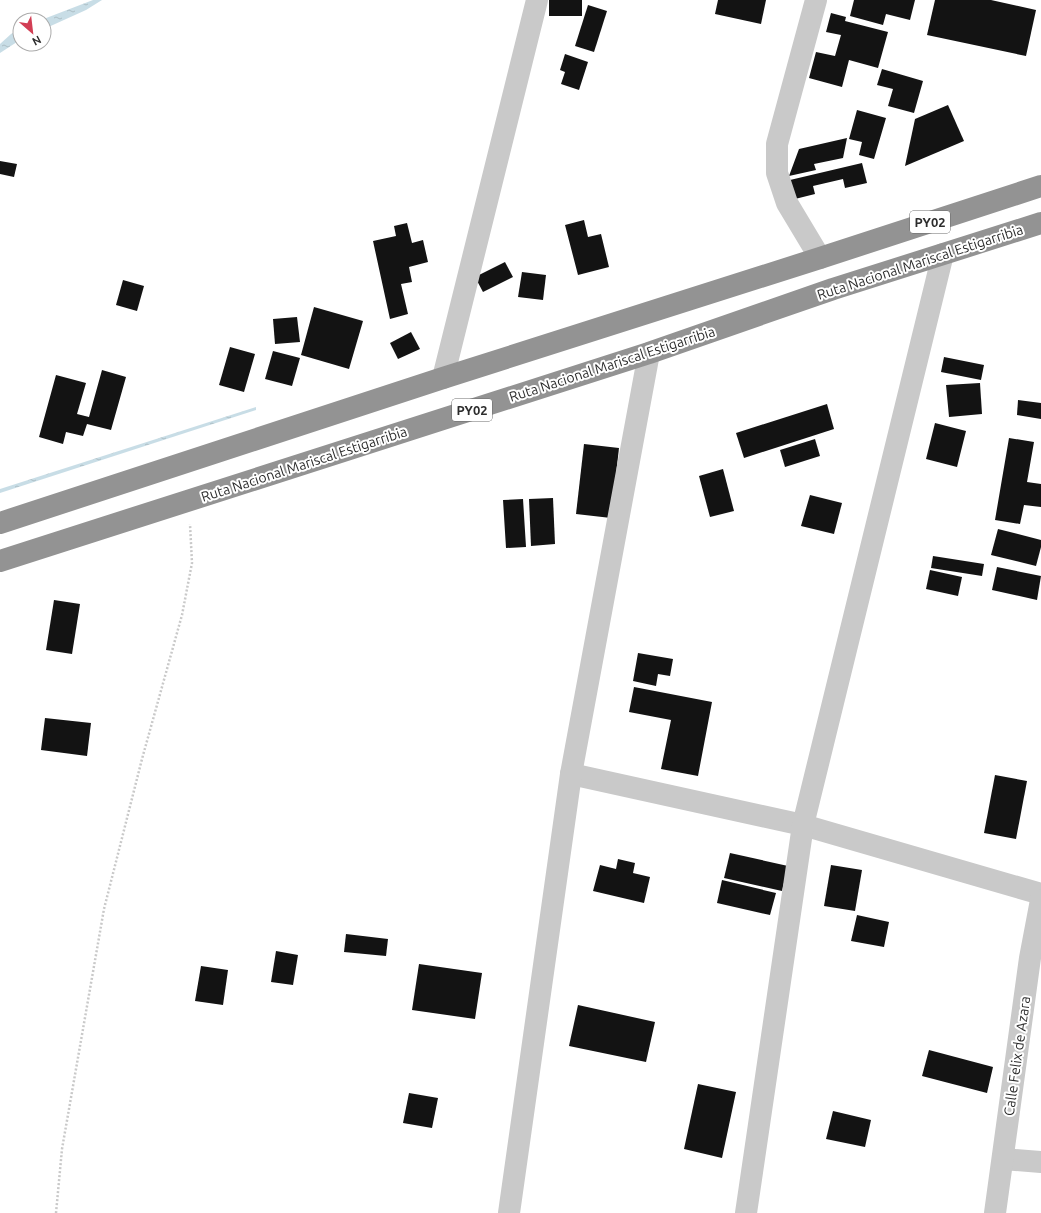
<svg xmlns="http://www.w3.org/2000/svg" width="1041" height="1213" font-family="Ubuntu,sans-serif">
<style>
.water{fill:url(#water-ripples)}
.building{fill:#131313}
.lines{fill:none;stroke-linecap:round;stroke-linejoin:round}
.path{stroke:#c9c9c9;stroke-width:2.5;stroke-dasharray:2 2;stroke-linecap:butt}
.minor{stroke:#c9c9c9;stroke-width:22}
.highway{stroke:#939393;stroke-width:22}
.labels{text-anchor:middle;stroke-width:4;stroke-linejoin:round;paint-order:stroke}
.shield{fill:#fff;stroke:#6b6b6b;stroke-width:1}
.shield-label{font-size:13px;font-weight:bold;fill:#2c2c2c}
.street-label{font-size:14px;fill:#2c2c2c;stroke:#fff}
</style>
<defs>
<pattern id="water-ripples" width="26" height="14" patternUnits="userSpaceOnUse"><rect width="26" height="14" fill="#c8dde6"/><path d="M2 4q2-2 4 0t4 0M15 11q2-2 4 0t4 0" fill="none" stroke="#acbec5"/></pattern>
</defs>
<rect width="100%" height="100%" fill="#fff"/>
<!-- water -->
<g class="water">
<polygon points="93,0 102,0 86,10 44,29 44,20 41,20"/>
<polygon points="20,29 20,40 0,53 0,44 11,34"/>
<polygon points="256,407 256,410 0,493 0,489"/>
</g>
<!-- building -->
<g class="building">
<rect x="549" y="0" width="33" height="16"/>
<polygon points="718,0 766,0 761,24 715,14"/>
<polygon points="854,0 915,0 910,20 886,14 883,25 850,16"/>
<polygon points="935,0 991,0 1036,10 1026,56 927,35"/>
<polygon points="588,5 607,11 594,52 575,46"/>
<polygon points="831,13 846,17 845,21 888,32 878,68 849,60 842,87 809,78 816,52 835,56 841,35 826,32"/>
<polygon points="565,54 588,62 579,90 561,84 565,72 560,70"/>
<polygon points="882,69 923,81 914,113 888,106 893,89 877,85"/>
<polygon points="948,105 964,141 905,166 915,119"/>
<polygon points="857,110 886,118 874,159 859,155 862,142 849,139"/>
<polygon points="847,138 843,158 814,164 816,170 789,176 799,149"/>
<polygon points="0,161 17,164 14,177 0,174"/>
<polygon points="862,163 867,183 845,188 843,179 813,186 815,194 795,199 790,180"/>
<polygon points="584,220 588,237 601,234 609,267 578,275 565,225"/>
<polygon points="407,223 412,243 423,240 428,262 409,267 412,282 401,284 408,314 390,319 373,241 396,236 394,226"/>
<polygon points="505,262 513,277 483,292 475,277"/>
<polygon points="522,272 546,275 543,300 518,297"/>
<polygon points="123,280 144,286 137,311 116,305"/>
<polygon points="314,307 363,321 349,369 301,355"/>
<polygon points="297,317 300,342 275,344 273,319"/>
<polygon points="411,332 420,349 398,359 390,343"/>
<polygon points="230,347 255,354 244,392 219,385"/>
<polygon points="273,351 300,358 292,386 265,379"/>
<polygon points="944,357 984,365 981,380 941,372"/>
<polygon points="102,370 126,377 111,430 87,424 83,436 66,432 63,444 39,437 56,375 86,383 77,414 89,417"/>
<polygon points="980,383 982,414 949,417 946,385"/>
<polygon points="1018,400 1041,403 1041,419 1017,415"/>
<polygon points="827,404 834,429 744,458 736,433"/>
<polygon points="935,423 966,431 957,467 926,459"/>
<polygon points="1009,438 1034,442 1027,482 1041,484 1041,507 1024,505 1020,524 995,520"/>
<polygon points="815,439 820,456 785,467 780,450"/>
<polygon points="584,444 619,448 611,518 576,514"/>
<polygon points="723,469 734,511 710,517 699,476"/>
<polygon points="810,495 842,503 834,534 801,526"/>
<polygon points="553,498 555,544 531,546 529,499"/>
<polygon points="523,499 526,547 506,548 503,500"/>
<polygon points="998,529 1041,540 1041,547 1036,566 991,555"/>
<polygon points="933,556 984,564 982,576 931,568"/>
<polygon points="997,567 1041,576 1037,600 992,590"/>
<polygon points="930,570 962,577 958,596 926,589"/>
<polygon points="54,600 80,604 72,654 46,650"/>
<polygon points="638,653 673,659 670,676 658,674 656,686 633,681"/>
<polygon points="634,687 712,702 698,776 661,769 671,720 629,712"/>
<polygon points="45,718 91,723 87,756 41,750"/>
<polygon points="995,775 1027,781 1016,839 984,833"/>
<polygon points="730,853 788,866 782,891 724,878"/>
<polygon points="618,859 635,863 633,873 650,877 644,903 593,891 600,865 616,869"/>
<polygon points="831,865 862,870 855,911 824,906"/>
<polygon points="722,880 776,893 770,915 717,903"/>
<polygon points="857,915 889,922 884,947 851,941"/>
<polygon points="346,934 388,939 386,956 344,952"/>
<polygon points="276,951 298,955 293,985 271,982"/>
<polygon points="419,964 482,973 475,1019 412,1010"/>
<polygon points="201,966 228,970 223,1005 195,1001"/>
<polygon points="578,1005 655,1022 646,1062 569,1046"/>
<polygon points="929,1050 993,1067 987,1093 922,1076"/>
<polygon points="698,1084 736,1092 722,1158 684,1149"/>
<polygon points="409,1093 438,1098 432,1128 403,1123"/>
<polygon points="833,1111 871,1120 865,1147 826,1139"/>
</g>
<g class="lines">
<!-- path -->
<polyline class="path" points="56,1213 62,1149 104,909 142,759 182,615 192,563 190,524"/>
<!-- minor -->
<g class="minor">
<polyline points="816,0 777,144 777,173 787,203 820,258"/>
<polyline points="443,378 537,0"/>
<polyline points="571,774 803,825 1041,894"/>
<polyline points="1003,1159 1041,1162"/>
<polyline points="509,1213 571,774 649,353"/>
<polyline points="746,1213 803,825 943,254"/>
<polyline points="995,1213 1030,958 1041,900"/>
</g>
<!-- highway -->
<g class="highway">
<polyline points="0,523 443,378 820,258 1041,186"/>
<polyline points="0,561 649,353 833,289 1041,223"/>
</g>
</g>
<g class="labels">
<!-- shield labels -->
<g class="shield">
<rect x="910" y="211" width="40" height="22" rx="3"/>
<rect x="452" y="399" width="40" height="22" rx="3"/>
</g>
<g class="shield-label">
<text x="930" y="227">PY02</text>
<text x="472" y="415">PY02</text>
</g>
<!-- street labels -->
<g class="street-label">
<text transform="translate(920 262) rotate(-18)" y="5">Ruta Nacional Mariscal Estigarribia</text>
<text transform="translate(612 364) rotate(-18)" y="5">Ruta Nacional Mariscal Estigarribia</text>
<text transform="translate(304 464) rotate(-18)" y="5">Ruta Nacional Mariscal Estigarribia</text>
<text transform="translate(1017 1056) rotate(-82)" y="5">Calle Felix de Azara</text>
</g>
</g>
<!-- north arrow -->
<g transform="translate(32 32) rotate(152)"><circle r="19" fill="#ffffff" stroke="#ababab"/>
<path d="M0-3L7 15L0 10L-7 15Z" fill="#d23e54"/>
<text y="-6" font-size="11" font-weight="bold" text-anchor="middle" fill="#2c2c2c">N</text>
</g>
</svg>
